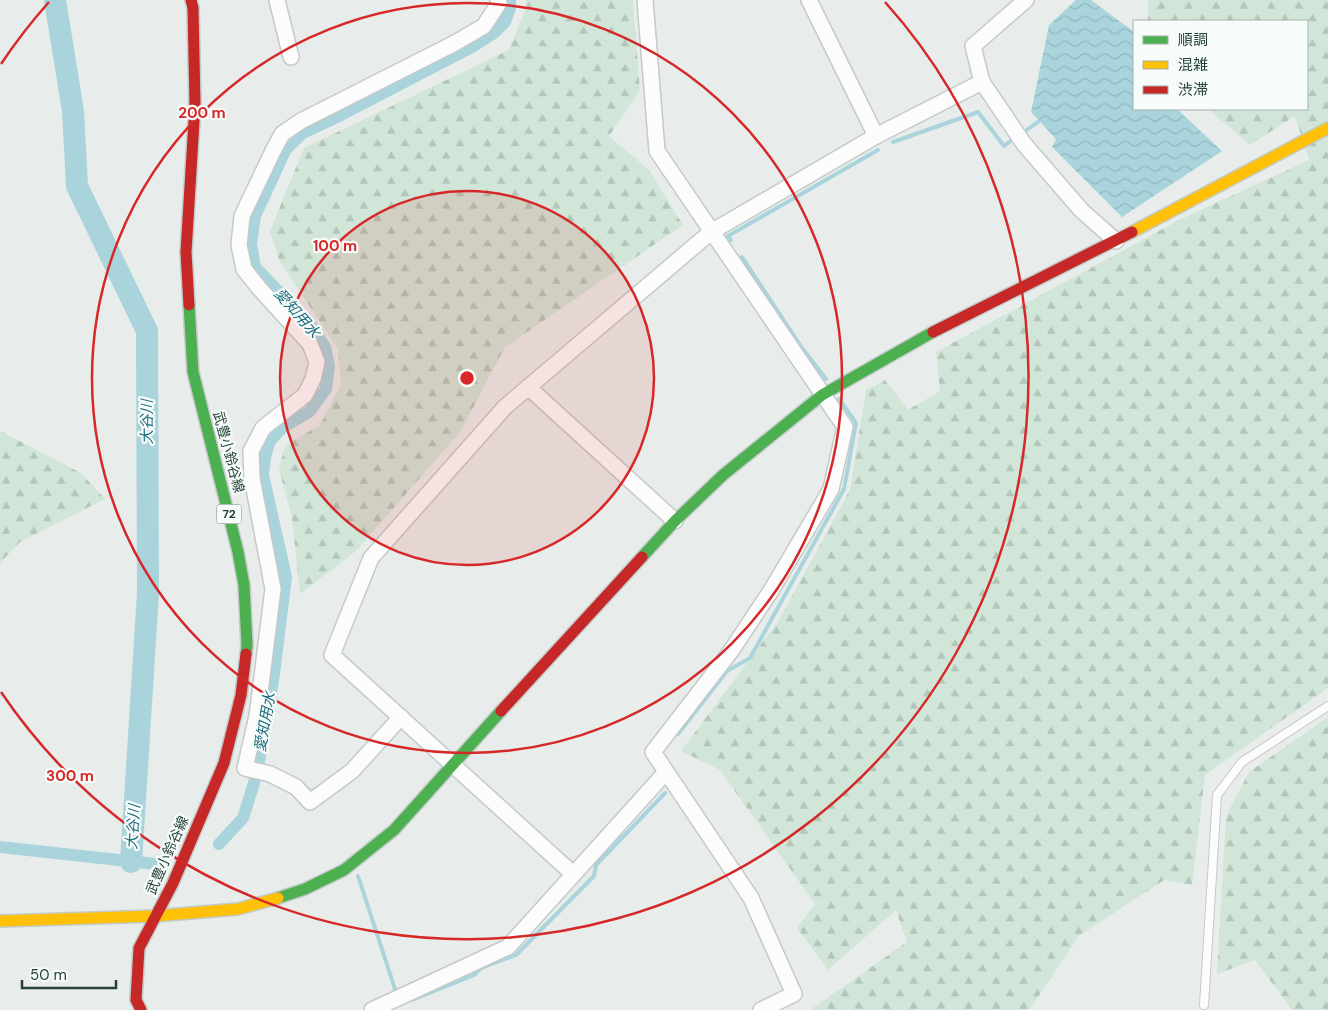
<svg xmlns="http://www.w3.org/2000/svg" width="1328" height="1010" font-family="'DM Sans','Noto Sans JP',sans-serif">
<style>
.forest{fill:url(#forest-firs)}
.water{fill:url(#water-waves)}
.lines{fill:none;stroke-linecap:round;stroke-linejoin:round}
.stream{stroke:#a9d4db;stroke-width:4}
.canal{stroke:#a9d4db;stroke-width:12}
.river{stroke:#a9d4db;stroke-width:22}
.lane-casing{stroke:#c5cac8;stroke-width:10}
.street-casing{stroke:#c5cac8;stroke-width:18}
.fast-casing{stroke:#c3cbc8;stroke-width:14}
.slow-casing{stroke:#c3cbc8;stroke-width:14}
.jam-casing{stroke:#c3cbc8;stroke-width:14}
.lane{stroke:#fcfcfc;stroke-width:8}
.street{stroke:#fcfcfc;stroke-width:15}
.fast{stroke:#4caf50;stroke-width:11}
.slow{stroke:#ffc107;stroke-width:11}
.jam{stroke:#c62828;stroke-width:11}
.ring{fill:none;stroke:#d62828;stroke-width:2.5}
.labels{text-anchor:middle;stroke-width:4.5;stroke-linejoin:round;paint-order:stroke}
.shield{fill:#f7fbf9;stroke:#637a73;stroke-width:1}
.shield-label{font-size:12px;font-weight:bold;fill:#24423a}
.street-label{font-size:14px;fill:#24423a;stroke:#f7fbf9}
.water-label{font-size:15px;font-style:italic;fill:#1c6f80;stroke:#f7fbf9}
.centre{fill:#d62828;stroke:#f7fbf9;stroke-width:2.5}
.ring-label{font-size:15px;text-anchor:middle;font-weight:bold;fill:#d62828;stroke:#f7fbf9;stroke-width:4.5;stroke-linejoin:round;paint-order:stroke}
</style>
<defs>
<pattern id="forest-firs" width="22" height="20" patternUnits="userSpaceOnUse" patternTransform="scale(1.25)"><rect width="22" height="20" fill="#d1e6d8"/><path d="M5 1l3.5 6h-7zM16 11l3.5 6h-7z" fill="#b3c6ba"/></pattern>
<pattern id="water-waves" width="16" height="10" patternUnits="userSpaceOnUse" patternTransform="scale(1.25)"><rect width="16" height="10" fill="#a9d4db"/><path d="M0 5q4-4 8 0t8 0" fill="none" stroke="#91b7bd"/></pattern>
</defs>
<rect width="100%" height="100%" fill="#e8edeb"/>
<!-- forest -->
<g class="forest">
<polygon points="525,0 633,0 640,91 609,136 649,170 683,225 505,347 460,432 356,551 300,594 292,518 279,469 285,446 320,425 341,385 338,349 279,260 270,231 304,148 509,50 527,5"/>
<polygon points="1148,0 1328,0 1328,688 1205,775 1192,885 1164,880 1079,936 1029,1010 810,1010 907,942 896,910 828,970 797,928 815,904 720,770 681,751 779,620 850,490 866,390 885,380 908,410 940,391 936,352 1179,220 1309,160 1295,116 1250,145 1208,109 1307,109 1307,21 1148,21"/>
<polygon points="0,431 81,473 105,499 20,542 0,563"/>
<polygon points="1328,717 1328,1010 1292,1010 1255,960 1217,974 1226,816 1249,772"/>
</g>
<!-- water -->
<polygon class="water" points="1076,0 1091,0 1134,32 1134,109 1177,109 1222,151 1122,217 1052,147 1056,139 1031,112 1049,25"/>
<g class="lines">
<!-- stream -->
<g class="stream">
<polyline points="1024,132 1039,121"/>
<polyline points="893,142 978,112 1004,146 1013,139"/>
<polyline points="731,240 728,236 878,150"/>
<polyline points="742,257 802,348 826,379"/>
<polyline points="678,734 727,671 750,658 844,489 856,423 839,399"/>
<polyline points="358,876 395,989"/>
<polyline points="412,1000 474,975 481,968 516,955 594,876 596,865 665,793"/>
</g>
<!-- canal -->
<g class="canal">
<polyline points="219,844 243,818 254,783 259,762 273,681 286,577 263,475 265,457 270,441 283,427 309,412 326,389 329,366 325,347 311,326 255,267 251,244 255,216 286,149 303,133 341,115 472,47 494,33 505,22 510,8 510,0"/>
<polyline points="0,847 155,864"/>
</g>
<!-- river -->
<polyline class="river" points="55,0 73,111 77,186 147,331 148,593 131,862"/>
<defs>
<polyline id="lane" points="1204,1005 1217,795 1242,762 1328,706"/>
<g id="street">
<polyline points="277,0 291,57"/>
<polyline points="645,0 657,151 845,427 831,489 772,589 731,651 653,752 751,898 794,994 761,1010"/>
<polyline points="809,0 876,136"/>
<polyline points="1026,0 973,46 982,82 1024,144 1082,211 1116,241"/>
<polyline points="528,387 675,521"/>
<polyline points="401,717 352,771 310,802 296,787 270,774 245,768 257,716 273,589 252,478 251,451 263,428 305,395 313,379 317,362 310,344 259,288 244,269 239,245 242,216 272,153 282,134 301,121 455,43 484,26 499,3 498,0"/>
<polyline points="573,874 332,655 371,558 505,407 711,232 876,136 982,82"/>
<polyline points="372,1010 508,947 666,772"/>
</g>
<g id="fast">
<polyline points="189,305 193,372 238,552 244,585 247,645 246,654"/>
<polyline points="642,557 675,521 723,475 822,395 933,332"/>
<polyline points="278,898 305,889 344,870 394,830 501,711"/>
</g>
<g id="slow">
<polyline points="1132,232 1328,128"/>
<polyline points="0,921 155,916 238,909 278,898"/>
</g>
<g id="jam">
<polyline points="189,305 186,252 195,105 193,8 191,0"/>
<polyline points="933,332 1132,232"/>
<polyline points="501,711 642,557"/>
<polyline points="141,1010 136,1000 139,948 173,883 224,763 241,695 246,654"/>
</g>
</defs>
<!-- lane casing -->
<use href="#lane" class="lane-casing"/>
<!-- street casing -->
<use href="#street" class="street-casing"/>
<!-- fast casing -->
<use href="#fast" class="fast-casing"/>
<!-- slow casing -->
<use href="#slow" class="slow-casing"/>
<!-- jam casing -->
<use href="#jam" class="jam-casing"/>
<!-- lane -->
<use href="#lane" class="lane"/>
<!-- street -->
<use href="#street" class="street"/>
<!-- fast -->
<use href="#fast" class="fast"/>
<!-- slow -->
<use href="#slow" class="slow"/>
<!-- jam -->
<use href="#jam" class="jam"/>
</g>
<!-- distance rings -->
<circle cx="467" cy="378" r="187" fill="#d62828" fill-opacity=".12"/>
<g class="ring">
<circle cx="467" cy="378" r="187"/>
<circle cx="467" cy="378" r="375"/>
<path d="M1 64A562 562 0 0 1 49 2M885 2A562 562 0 1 1 1 692"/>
</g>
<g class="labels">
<!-- shield labels -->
<rect class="shield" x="216.5" y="504.5" width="25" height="19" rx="4"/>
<g class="shield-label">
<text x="229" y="518">72</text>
</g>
<!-- street labels -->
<g class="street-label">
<text transform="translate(229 452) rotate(75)" y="5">武豊小鈴谷線</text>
<text transform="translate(167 855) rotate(-66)" y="5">武豊小鈴谷線</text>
</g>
<!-- water labels -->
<g class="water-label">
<text transform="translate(297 313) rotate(49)" y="5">愛知用水</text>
<text transform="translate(147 422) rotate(-90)" y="5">大谷川</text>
<text transform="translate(265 722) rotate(-80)" y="5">愛知用水</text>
<text transform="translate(133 827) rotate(-86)" y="5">大谷川</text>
</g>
</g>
<circle cx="467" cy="378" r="8" class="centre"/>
<g class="ring-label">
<text x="202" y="118">200 m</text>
<text x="335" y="251">100 m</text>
<text x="70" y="781">300 m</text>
</g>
<!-- legend -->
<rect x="1133" y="20" width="175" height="90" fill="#f7fbf9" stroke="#a3b1ad"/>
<rect x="1143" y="36" width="25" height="8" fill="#4caf50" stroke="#a3b1ad"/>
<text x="1178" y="45" font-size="15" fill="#24423a">順調</text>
<rect x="1143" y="61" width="25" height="8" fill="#ffc107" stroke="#a3b1ad"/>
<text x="1178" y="70" font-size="15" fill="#24423a">混雑</text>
<rect x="1143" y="86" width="25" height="8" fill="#c62828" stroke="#a3b1ad"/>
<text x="1178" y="95" font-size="15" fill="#24423a">渋滞</text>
<!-- scale -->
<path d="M22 980v8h94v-8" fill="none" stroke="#24423a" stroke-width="2.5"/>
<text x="30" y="980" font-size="15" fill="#24423a" stroke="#f7fbf9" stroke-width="4" paint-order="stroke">50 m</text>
</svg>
